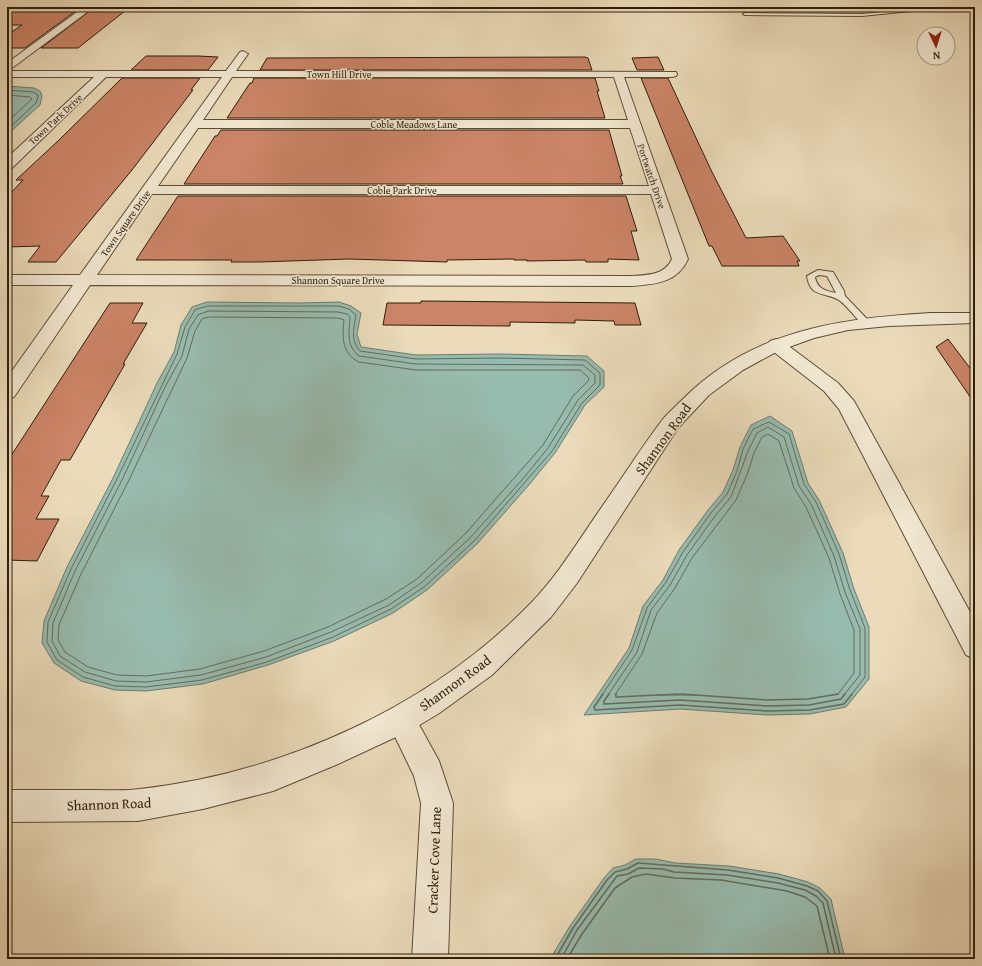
<svg xmlns="http://www.w3.org/2000/svg" width="982" height="966" font-family="'Gentium Book Plus',serif">
<style>
.water{fill:#98bbaf;stroke:#6d7c6d}
.lines{fill:none;stroke-linecap:round;stroke-linejoin:round}
.shore-far1{stroke:#626c5c;stroke-width:1}
.shore{stroke:#626c5c;stroke-width:1.5}
.building{fill:#cb8467;stroke:#2d1e0a}
.service-casing{stroke:#5c4d36;stroke-width:2}
.minor-casing{stroke:#5c4d36;stroke-width:2}
.tertiary-casing{stroke:#5c4d36;stroke-width:2}
.service{fill:#f2e8d2;fill-rule:evenodd}
.minor{fill:#f2e8d2;fill-rule:evenodd}
.tertiary{fill:#f2e8d2;fill-rule:evenodd}
.labels{text-anchor:middle;stroke-width:3;stroke-linejoin:round;paint-order:stroke}
.far-street-label{font-size:10px;fill:#2d1e0a;stroke:#f2e8d2}
.near-street-label{font-size:14px;fill:#2d1e0a;stroke:#f2e8d2}
</style>
<rect width="100%" height="100%" fill="#ebdbba"/>
<filter id="stains"><feTurbulence type="fractalNoise" baseFrequency=".005" numOctaves="4"/><feColorMatrix values="0 0 0 0 .2 0 0 0 0 .09 0 0 0 0 .02 0 0 0 .5 -.17"/></filter>
<radialGradient id="worn" r=".72"><stop offset=".6" stop-color="#630" stop-opacity="0"/><stop offset="1" stop-color="#630" stop-opacity=".3"/></radialGradient>
<!-- water -->
<g class="water">
<polygon points="7,86 34,88 40,91 42,96 40,105 7,135"/>
<polygon points="207,302 298,303 339,302 351,306 361,313 357,334 361,347 416,355 500,354 587,356 604,371 604,387 585,405 555,453 528,486 477,544 427,590 393,613 334,641 268,665 203,684 146,691 115,690 81,681 54,663 42,643 44,621 67,567 114,476 157,383 174,352 181,325 192,307"/>
<polygon points="770,416 792,431 808,483 819,500 843,553 854,589 869,627 869,679 846,707 810,714 767,715 680,709 584,715 629,648 643,606 663,580 679,550 708,510 723,492 733,470 740,447 751,425"/>
<polygon points="636,859 656,859 675,863 729,866 779,874 808,882 820,888 831,899 845,959 550,959 570,926 604,878 613,868 625,865"/>
</g>
<g class="lines">
<!-- shore-far1 -->
<g class="shore-far1">
<polyline points="7,90 33,92 37,94 38,97 36,103 7,130"/>
<polyline points="7,95 30,97 32,99 7,122"/>
<path d="M208,306H339L349,309L356,315C354,328 350,340 360,351L416,359L500,358L585,360L600,373V385L582,403L552,451L474,541L424,587L391,609L333,637L267,662L202,680L146,687L115,686L83,677L57,660L47,642L48,622L71,569L118,477L177,354L185,327L195,310Z"/>
<path d="M209,311L338,312L347,314L350,317C349,332 346,346 359,356L416,364L583,365L595,375V383L578,400L548,448L522,480L470,538L421,583L389,605L331,632L266,657L201,675L146,682L116,681L85,672L60,656L52,641L53,623L75,571L122,480L165,387L182,356L189,329L198,315Z"/>
<path d="M210,317L338,318L344,320C342,337 342,354 359,362L416,370H580L588,377L589,380L573,396L543,445L466,533L417,579L386,599L328,627L264,651L200,669L146,676L117,675L88,667L65,652L58,640L59,625L81,574L128,482L187,358L195,331L202,319Z"/>
<polyline points="602,695 632,650 647,608 666,582 683,552 711,513 727,494 737,471 743,449 753,429 769,422 789,434 804,484 816,502 839,554 850,590 865,628 865,677 851,695"/>
<polyline points="608,695 637,652 651,610 670,585 687,555 715,516 731,497 748,451 757,433 768,427 784,437 799,486 811,504 834,556 845,592 860,629 860,675 844,695"/>
<polyline points="615,695 642,654 657,613 675,588 692,558 736,500 747,475 754,453 762,437 768,434 779,441 794,488 806,507 829,558 840,594 854,630 854,673 838,694 832,695"/>
<polyline points="657,695 695,695"/>
</g>
<!-- shore -->
<g class="shore">
<polyline points="603,694 594,707 595,710 680,705 767,711 809,710 844,704 852,694"/>
<polyline points="609,694 604,701 604,704 680,700 767,706 809,705 841,699 845,694"/>
<polyline points="616,694 616,697 679,694"/>
<polyline points="681,694 767,700 808,699 838,694"/>
<polyline points="555,959 573,928 607,880 615,872 627,869 638,863 728,870 778,878 807,886 818,891 827,901 841,959"/>
<polyline points="561,959 577,930 617,876 628,874 639,868 663,869 674,872 727,875 778,883 805,890 816,896 823,903 836,959"/>
<polyline points="567,959 582,934 615,888 632,877 646,874 675,878 721,880 787,891 805,897 817,906 830,959"/>
</g>
</g>
<!-- building -->
<g class="building">
<polygon points="7,7 81,7 25,48 7,48 7,35 22,25 7,25"/>
<polygon points="95,7 130,7 78,48 41,48"/>
<polygon points="146,56 198,56 218,57 208,70 131,70"/>
<polygon points="658,57 664,70 637,70 632,58"/>
<polygon points="267,58 585,57 588,58 592,70 260,70"/>
<polygon points="122,78 200,78 191,90 193,90 132,170 56,262 28,262 40,246 7,247 7,197 23,180 16,180 59,140"/>
<polygon points="254,78 595,78 599,91 597,91 605,118 227,118 250,83 252,83"/>
<polygon points="641,78 668,78 712,172 746,238 783,236 800,261 797,261 799,266 722,266 712,246 709,246"/>
<polygon points="221,130 609,130 622,176 620,176 623,184 184,184 215,136 217,136"/>
<polygon points="178,196 626,196 637,231 631,231 639,260 608,259 608,262 586,262 585,260 527,261 527,260 514,260 514,259 447,260 447,262 349,259 260,262 231,262 232,260 136,260"/>
<polygon points="421,301 635,303 641,325 615,325 614,321 575,320 575,323 510,322 510,326 383,325 387,303 421,303"/>
<polygon points="110,303 143,303 132,323 147,323 123,364 125,364 70,460 61,460 41,496 49,496 36,519 59,519 37,561 7,560 7,462"/>
<polygon points="948,339 970,368 975,368 975,404 936,347"/>
</g>
<g class="lines">
<defs>
<g id="service">
<polygon points="975,8 975,10 911,11 862,16 745,15 743,14 745,13 862,14 911,9"/>
<path d="M818,270L833,272L844,291L845,296L868,320L869,322L868,324H862C856,318 844,302 837,299C823,292 810,297 807,276ZM819,275L827,276L836,293C826,291 817,289 815,277Z"/>
</g>
<g id="minor">
<path d="M84,7H94L8,71H226L240,52L243,51L248,54L236,71L676,72L677,74L676,76L672,77H624L688,259C677,283 656,284 632,286L90,285L14,397L7,398V378L73,285H7V275H80L222,77H106L12,168L7,169V158L94,77H7V63ZM232,77H614L628,120H203ZM198,128H630L649,186H158ZM152,194H651L672,259C665,275 648,275 632,276L97,275Z"/>
<polygon points="776,339 782,341 838,383 854,401 975,621 975,659 966,655 839,409 824,391 770,349 767,345 770,341"/>
<polygon points="401,706 411,710 439,761 453,803 448,959 412,959 421,803 414,776 387,720 391,710"/>
</g>
<path id="tertiary" d="M931,313H975V323L889,326L848,330L814,338L778,351L743,370L709,395L678,428L577,583L551,617L492,675L438,714L411,730L338,764L273,791L203,809L138,821L7,822V790C36,790 66,790 95,790C110,790 125,791 140,789C283,773 430,707 531,603C560,573 582,535 606,501C625,474 643,445 663,419C669,412 676,406 682,400C750,331 839,318 931,313Z"/>
</defs>
<!-- service casing -->
<use href="#service" class="service-casing"/>
<!-- minor casing -->
<use href="#minor" class="minor-casing"/>
<!-- tertiary casing -->
<use href="#tertiary" class="tertiary-casing"/>
<!-- service -->
<use href="#service" class="service"/>
<!-- minor -->
<use href="#minor" class="minor"/>
<!-- tertiary -->
<use href="#tertiary" class="tertiary"/>
</g>
<g class="labels">
<!-- far-street labels -->
<g class="far-street-label">
<text x="339" y="78">Town Hill Drive</text>
<text transform="translate(55 119) rotate(-43)" y="4">Town Park Drive</text>
<text x="414" y="128">Coble Meadows Lane</text>
<text transform="translate(652 176) rotate(71)" y="4">Portwatch Drive</text>
<text x="402" y="194">Coble Park Drive</text>
<text transform="translate(125 223) rotate(-55)" y="4">Town Square Drive</text>
<text x="338" y="284">Shannon Square Drive</text>
</g>
<!-- near-street labels -->
<g class="near-street-label">
<text transform="translate(663 439) rotate(-54)" y="5">Shannon Road</text>
<text transform="translate(455 683) rotate(-36)" y="5">Shannon Road</text>
<text transform="translate(109 804) rotate(-2)" y="5">Shannon Road</text>
<text transform="translate(434 860) rotate(-88)" y="5">Cracker Cove Lane</text>
</g>
</g>
<!-- margin -->
<rect width="982" height="966" fill="none" stroke="#ebdbba" stroke-width="24"/>
<rect x="8" y="8" width="966" height="950" fill="none" stroke="#2d1e0a" stroke-width="2"/>
<rect x="12" y="12" width="958" height="942" fill="none" stroke="#2d1e0a"/>
<!-- north arrow -->
<g transform="translate(936 46) rotate(176)"><circle r="19" fill="#f2e8d2" stroke="#a39782"/>
<path d="M0-3L7 15L0 10L-7 15Z" fill="#8f2418"/>
<text y="-6" font-size="11" font-weight="bold" text-anchor="middle" fill="#2d1e0a">N</text>
</g>
<rect width="100%" height="100%" filter="url(#stains)"/>
<rect width="100%" height="100%" fill="url(#worn)"/>
</svg>
